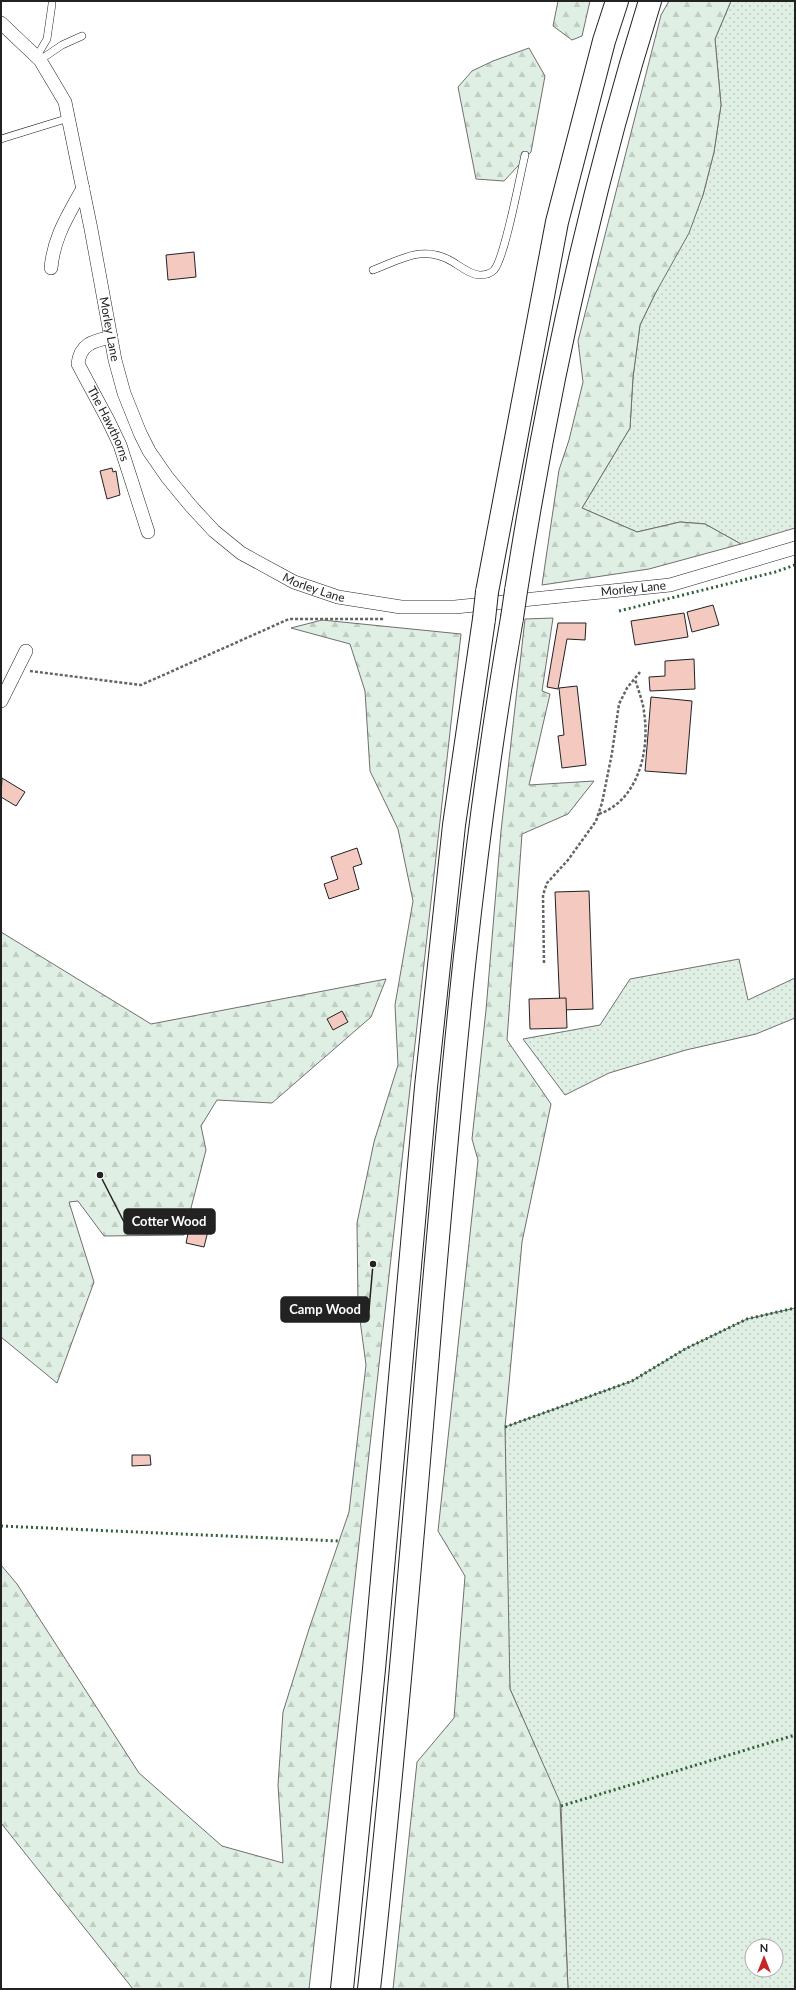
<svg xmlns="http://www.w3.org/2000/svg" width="796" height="1990" font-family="Lato,sans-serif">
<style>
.grass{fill:url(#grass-dots);stroke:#6f6f6f;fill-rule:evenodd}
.forest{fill:url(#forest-firs);stroke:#6f6f6f}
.building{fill:#f3c9c0;stroke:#222}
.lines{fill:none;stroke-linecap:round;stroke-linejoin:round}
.service-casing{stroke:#222;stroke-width:8}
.minor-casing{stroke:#222;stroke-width:14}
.trunk-casing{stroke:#222;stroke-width:24}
.path{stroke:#646464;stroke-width:2.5;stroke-dasharray:3 2;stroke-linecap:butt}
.service{stroke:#fff;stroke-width:7}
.minor{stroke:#fff;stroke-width:13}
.trunk{stroke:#fff;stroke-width:22}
.trunk-bridge-casing{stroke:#222;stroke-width:24;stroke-linecap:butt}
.trunk-bridge{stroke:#fff;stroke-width:22}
.hedge{stroke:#2f5e38;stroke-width:3;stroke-dasharray:2 3;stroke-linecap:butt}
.labels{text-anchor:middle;stroke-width:3;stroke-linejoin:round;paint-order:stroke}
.street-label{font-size:12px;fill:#222;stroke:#fff}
.leader{fill:none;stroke:#222;stroke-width:1.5}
.callout-dot{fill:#222;stroke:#fff;stroke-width:1.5}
.callout{fill:#222;stroke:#222;stroke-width:1.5}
.callout-label{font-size:13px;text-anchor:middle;font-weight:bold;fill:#fff}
</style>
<defs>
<pattern id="grass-dots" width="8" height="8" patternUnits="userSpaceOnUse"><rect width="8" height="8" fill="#e0efe3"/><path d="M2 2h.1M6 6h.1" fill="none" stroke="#c0cdc2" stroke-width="1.8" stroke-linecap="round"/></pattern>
<pattern id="forest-firs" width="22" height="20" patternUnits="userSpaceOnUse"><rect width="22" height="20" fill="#e0efe3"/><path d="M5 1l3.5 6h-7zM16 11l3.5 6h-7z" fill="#c0cdc2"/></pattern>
</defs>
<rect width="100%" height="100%" fill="#fff"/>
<!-- grass -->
<g class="grass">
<polygon points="731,1 795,1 795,528 741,544 705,524 680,522 637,532 582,508 630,428 633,377 640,325 703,195 714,152 721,105 715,39"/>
<polygon points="739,959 748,1000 795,978 795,1018 756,1034 686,1050 609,1073 565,1095 523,1039 600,1025 630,979"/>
<path d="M795,1308V1989H568L561,1806L510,1689L504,1577L505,1427L632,1381L685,1349L747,1319ZM752,1946H776V1970H752Z"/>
</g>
<!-- forest -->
<g class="forest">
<polygon points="558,1 590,1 582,36 572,40 553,26"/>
<polygon points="669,1 731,1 715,39 721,105 714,152 703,195 689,233 655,294 640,325 633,377 630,428 582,508 637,532 680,522 705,524 741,544 649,569 542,585 559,470 569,440 583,382 578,341 661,15"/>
<polygon points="529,48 545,76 531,152 504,181 476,179 458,87 472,71 493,61"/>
<polygon points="553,618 542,691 550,694 529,785 594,781 568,814 522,834 507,1040 551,1104 522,1242 505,1427 510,1689 560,1802 568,1989 393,1989 417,1762 454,1718 465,1576 438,1531 478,1160 472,1139 486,1010 501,831 525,619"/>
<polygon points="322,620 461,634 309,1989 133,1989 1,1823 1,1565 17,1584 139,1773 222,1846 283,1863 278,1785 283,1712 309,1629 349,1512 366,1365 358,1305 357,1223 374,1142 398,1065 395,1005 413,901 398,829 370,771 365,691 350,644 291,628"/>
<polygon points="1,932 151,1024 386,979 371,1017 272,1103 217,1100 201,1126 206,1150 184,1235 104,1236 78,1201 69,1202 94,1282 57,1383 1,1337"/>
</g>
<!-- building -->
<g class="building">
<polygon points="194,252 196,277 168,280 166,255"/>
<polygon points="112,468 113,472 116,471 120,495 107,499 100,471"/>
<polygon points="713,605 719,625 692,632 687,612"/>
<polygon points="684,613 688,637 635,645 631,621"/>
<polygon points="558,623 586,623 585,640 567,639 558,689 547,687"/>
<polygon points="694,659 695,689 650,691 649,677 665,676 665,661"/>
<polygon points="577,686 586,765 562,768 558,736 564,735 559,688"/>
<polygon points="651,697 692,701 686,774 645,771"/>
<polygon points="2,778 25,792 16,806 1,797"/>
<polygon points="357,848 362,864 353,867 359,889 329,899 324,884 338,879 331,857"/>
<polygon points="589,891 593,1009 560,1010 555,892"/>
<polygon points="566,998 567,1028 530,1029 529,999"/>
<polygon points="342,1011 348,1022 333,1030 327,1019"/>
<polygon points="192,1215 211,1219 204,1247 186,1243"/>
<polygon points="132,1455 150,1455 151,1465 132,1466"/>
</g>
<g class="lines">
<defs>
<g id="service">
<polyline points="37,56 47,39 52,4"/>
<polyline points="40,60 62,45 82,36"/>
<polyline points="1,139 69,118"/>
<path d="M373,270C402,259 424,244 453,262C461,267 471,275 480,275C485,275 491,273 494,270C505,258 520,175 525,155"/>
</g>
<g id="minor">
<path id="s1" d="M1,23L40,60L65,102L91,229L115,360L124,393L140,433L149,451L167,477L190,505L214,531L241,553L294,582L338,597L401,607H455L670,585L795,548"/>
<path d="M51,268C54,236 68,216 83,188"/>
<path id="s2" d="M111,337C93,341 80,344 78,364L108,420L120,445L148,532"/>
<polyline points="1,701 26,651"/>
</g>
<g id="trunk">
<path d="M516,591C547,392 590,193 650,1"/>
<polyline points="487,592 557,222 604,41 617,1"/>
<polyline points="342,1989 374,1669 426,1087 454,825 484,619"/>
<path d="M369,1989C394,1762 413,1534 432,1306C452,1076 472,845 512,618"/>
</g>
</defs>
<!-- service casing -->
<use href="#service" class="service-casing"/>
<!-- minor casing -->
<use href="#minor" class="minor-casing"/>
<!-- trunk casing -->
<use href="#trunk" class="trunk-casing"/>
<!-- path -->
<g class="path">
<polyline points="30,671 141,685 289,619 384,619"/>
<path d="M599,814C639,800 650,749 644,712C643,701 638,690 635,679"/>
<polyline points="544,963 543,895 547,883 568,860 596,821 602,803 612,753 619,704 627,688 640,672"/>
</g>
<!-- service -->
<use href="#service" class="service"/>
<!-- minor -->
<use href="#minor" class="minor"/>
<!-- trunk -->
<use href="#trunk" class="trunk"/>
<defs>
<g id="trunk-bridge">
<polyline points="512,618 516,591"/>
<polyline points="484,619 487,592"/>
</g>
</defs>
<!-- trunk-bridge casing -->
<use href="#trunk-bridge" class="trunk-bridge-casing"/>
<!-- trunk-bridge -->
<use href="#trunk-bridge" class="trunk-bridge"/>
<!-- hedge -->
<g class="hedge">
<polyline points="619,611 775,572 795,565"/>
<polyline points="505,1427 632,1381 685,1349 747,1319 795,1308"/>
<polyline points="1,1526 339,1541"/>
<polyline points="561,1806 795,1735"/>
</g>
</g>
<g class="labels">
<!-- street labels -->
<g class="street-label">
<text dy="4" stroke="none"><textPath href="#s1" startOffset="334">Morley Lane</textPath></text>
<text dy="4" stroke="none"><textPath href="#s2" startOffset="114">The Hawthorns</textPath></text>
<text dy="4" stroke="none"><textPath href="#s1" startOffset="682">Morley Lane</textPath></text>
<text dy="4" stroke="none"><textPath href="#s1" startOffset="1005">Morley Lane</textPath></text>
</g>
</g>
<!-- callouts -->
<path class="leader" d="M100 1175L124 1222M373 1264L369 1310"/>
<g class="callout-dot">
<circle cx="100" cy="1175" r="4"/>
<circle cx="373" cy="1264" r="4"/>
</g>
<g class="callout">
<rect x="124" y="1209" width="91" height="25" rx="4"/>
<rect x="281" y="1297" width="88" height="25" rx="4"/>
</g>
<g class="callout-label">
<text x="169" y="1226">Cotter Wood</text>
<text x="325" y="1314">Camp Wood</text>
</g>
<!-- border -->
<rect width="796" height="1990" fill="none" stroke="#222222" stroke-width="4"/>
<!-- north arrow -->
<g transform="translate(764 1958)"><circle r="19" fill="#ffffff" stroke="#a7a7a7"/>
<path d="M0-3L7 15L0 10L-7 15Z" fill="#c62828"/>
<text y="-6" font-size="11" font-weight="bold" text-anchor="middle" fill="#222222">N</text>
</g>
</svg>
